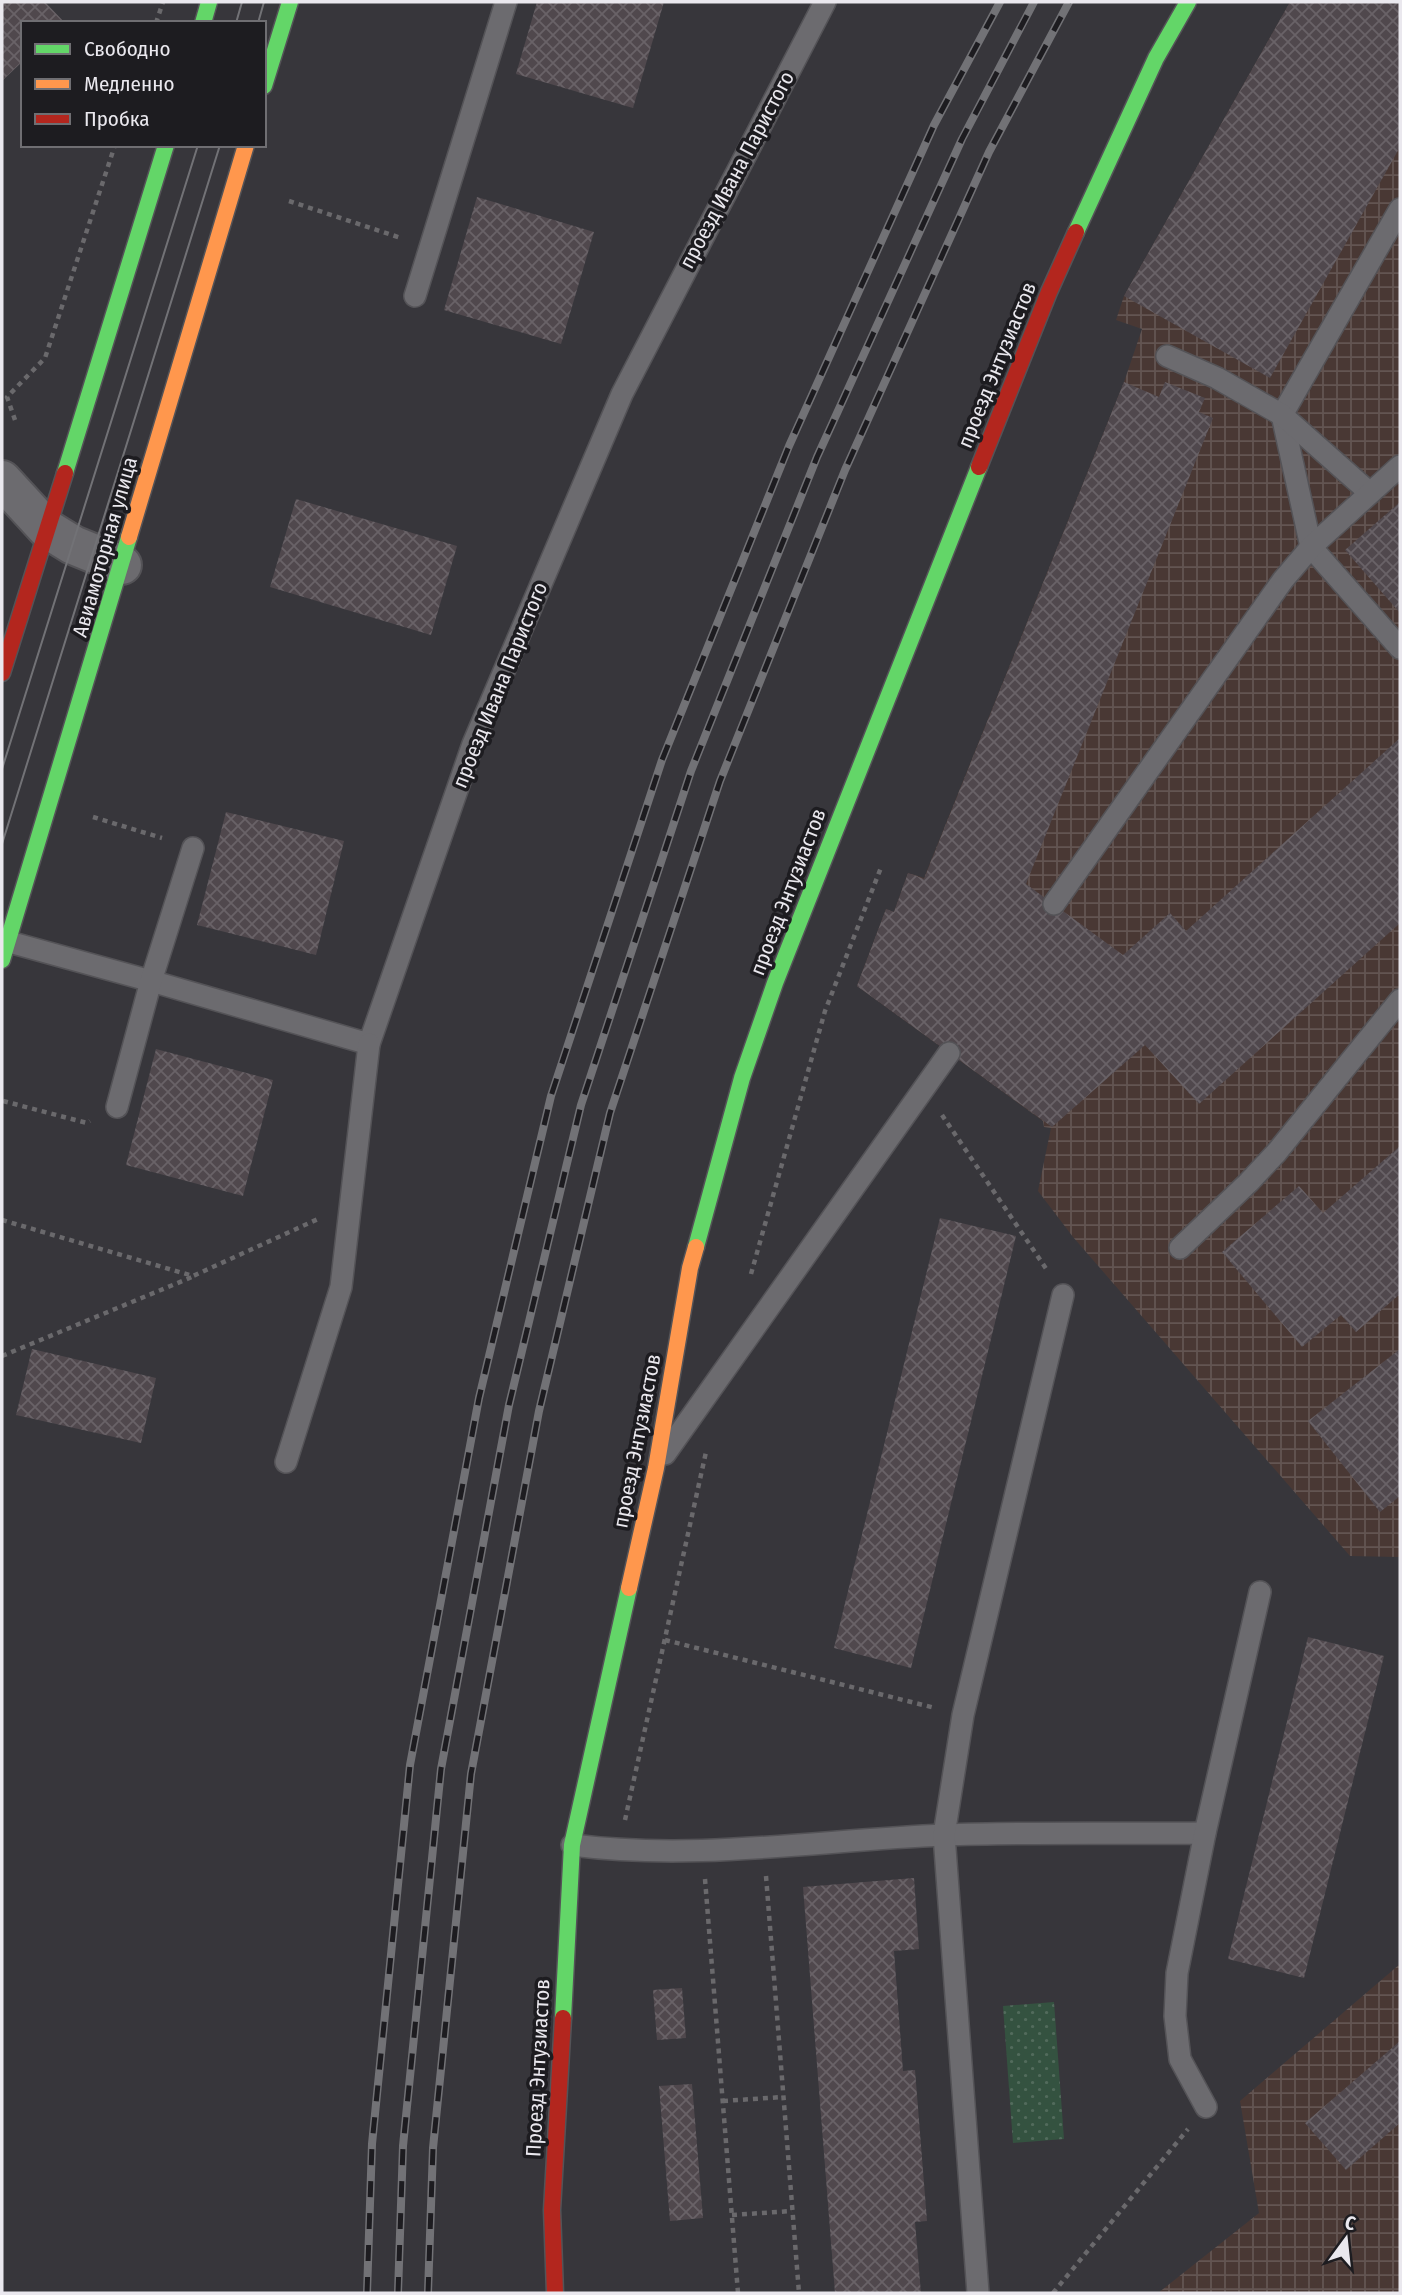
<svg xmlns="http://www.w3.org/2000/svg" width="1402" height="2295" font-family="'Fira Sans Condensed',sans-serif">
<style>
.industrial{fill:url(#industrial-grid)}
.grass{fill:url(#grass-dots)}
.building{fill:url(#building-cross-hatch)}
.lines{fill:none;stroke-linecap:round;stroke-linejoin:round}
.lane-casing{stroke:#545357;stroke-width:24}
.street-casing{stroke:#545357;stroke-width:42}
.fast-casing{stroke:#545357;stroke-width:19}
.slow-casing{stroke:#545357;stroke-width:19}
.jam-casing{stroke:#545357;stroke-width:19}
.path{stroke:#6a696c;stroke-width:4.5;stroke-dasharray:5 5;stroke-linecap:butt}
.lane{stroke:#6c6b6f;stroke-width:21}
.street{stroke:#6c6b6f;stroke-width:38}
.fast{stroke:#63d668;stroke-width:16}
.slow{stroke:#ff974d;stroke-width:16}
.jam{stroke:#b3261e;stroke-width:16}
.tram{stroke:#727276;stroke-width:2}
.rail-casing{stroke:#727276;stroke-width:8}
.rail{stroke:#1d1c20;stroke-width:5;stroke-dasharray:16;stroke-linecap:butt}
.labels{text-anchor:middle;stroke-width:7;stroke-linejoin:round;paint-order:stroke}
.street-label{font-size:21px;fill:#eae8ee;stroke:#1d1c20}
</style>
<defs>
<pattern id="industrial-grid" width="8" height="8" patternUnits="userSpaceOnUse" patternTransform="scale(1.75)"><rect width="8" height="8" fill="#493834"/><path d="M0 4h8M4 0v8" fill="none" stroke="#635552"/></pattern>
<pattern id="grass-dots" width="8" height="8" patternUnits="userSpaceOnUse" patternTransform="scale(1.75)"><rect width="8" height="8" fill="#345240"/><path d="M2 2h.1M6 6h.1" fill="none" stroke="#526b5c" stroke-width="1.8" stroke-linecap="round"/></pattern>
<pattern id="building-cross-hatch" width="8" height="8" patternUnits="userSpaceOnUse" patternTransform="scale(1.75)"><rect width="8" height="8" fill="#50484d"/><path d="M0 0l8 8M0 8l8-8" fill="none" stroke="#696267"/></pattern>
</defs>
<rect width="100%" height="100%" fill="#37363b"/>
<!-- industrial -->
<g class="industrial">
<polygon points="1290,2 1400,2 1400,1557 1350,1556 1073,1237 1038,1191 1051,1128 1044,1127 1043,1121 857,986 886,909 894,912 908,873 924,878 1124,382 1142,329 1116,320 1124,296"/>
<polygon points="1400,1964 1400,2293 1158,2293 1259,2213 1240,2101"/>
</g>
<!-- grass -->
<polygon class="grass" points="1054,2002 1064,2139 1013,2143 1003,2006"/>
<!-- building -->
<g class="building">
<polygon points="2,2 45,2 65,23 23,23 23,61 2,81"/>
<polygon points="537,2 664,2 633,108 516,74"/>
<polygon points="1290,2 1400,2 1400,147 1270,378 1124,296"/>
<polygon points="477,197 594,232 561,344 444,310"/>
<polygon points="1124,382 1159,397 1165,382 1205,398 1199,412 1213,418 1026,884 1123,955 1170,913 1186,931 1400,738 1400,923 1199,1104 1145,1045 1052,1127 857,986 886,909 894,912 908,873 924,879"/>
<polygon points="296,499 457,546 431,635 270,587"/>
<polygon points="1400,502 1400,613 1345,550"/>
<polygon points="226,812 344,841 316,955 197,925"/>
<polygon points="156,1049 273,1080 243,1196 126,1165"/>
<polygon points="1400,1146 1400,1294 1356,1332 1341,1315 1302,1347 1222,1252 1299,1186 1323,1213"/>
<polygon points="940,1218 1016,1236 911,1668 834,1648"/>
<polygon points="32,1349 156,1378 141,1443 16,1415"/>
<polygon points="1400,1349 1400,1496 1380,1512 1308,1421"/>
<polygon points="1308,1637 1384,1656 1304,1978 1228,1959"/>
<polygon points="914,1878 919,1949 894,1951 903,2071 915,2070 927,2221 915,2222 921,2293 835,2293 803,1887"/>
<polygon points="682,1988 686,2038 657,2040 653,1990"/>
<polygon points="1400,2041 1400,2123 1346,2170 1305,2123"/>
<polygon points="692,2084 703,2218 670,2221 659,2086"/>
</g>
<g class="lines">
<defs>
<g id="lane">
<polyline points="1400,209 1282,415 1311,547 1400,648"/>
<polyline points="415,296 506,2"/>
<polyline points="1167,356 1217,378 1282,415 1370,493"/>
<polyline points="1054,904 1283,580 1311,547 1400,466"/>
<polyline points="2,940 151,981 369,1044 473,744 622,394 825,2"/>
<polyline points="117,1107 151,981 193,848"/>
<polyline points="1180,1248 1249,1182 1277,1152 1400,1000"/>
<polyline points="665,1454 949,1053"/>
<polyline points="286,1462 341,1287 369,1044"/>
<path d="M572,1845C696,1861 820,1840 944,1835C1030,1832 1118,1834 1205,1833"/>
<polyline points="1206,2107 1180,2059 1175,2016 1177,1973 1205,1833 1260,1592"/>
<polyline points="978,2293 944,1835 963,1715 1063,1295"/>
</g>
<polyline id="street" points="2,480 47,529 73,545 122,565"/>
<g id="fast">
<polyline points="203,23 209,2"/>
<polyline points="264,86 290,2"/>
<polyline points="1076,232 1156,58 1188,2"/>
<polyline points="65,473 166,145"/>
<polyline points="2,960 129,537"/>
<polyline points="696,1247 742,1078 775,983 979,467"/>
<polyline points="563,2018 572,1845 629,1588"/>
</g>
<g id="slow">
<polyline points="129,537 246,145"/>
<polyline points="629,1588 656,1468 690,1268 696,1247"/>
</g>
<g id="jam">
<polyline points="979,467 1049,292 1076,232"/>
<polyline points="2,673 65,473"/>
<polyline points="555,2293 552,2210 563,2018"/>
</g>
</defs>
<!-- lane casing -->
<use href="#lane" class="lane-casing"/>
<!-- street casing -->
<use href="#street" class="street-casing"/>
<!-- fast casing -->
<use href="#fast" class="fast-casing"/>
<!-- slow casing -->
<use href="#slow" class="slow-casing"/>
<!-- jam casing -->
<use href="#jam" class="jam-casing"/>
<!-- path -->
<g class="path">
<polyline points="156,23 163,2"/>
<polyline points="289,201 401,238"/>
<polyline points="15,420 7,397 45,358 115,145"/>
<polyline points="93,817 162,838"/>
<polyline points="3,1101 87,1123 90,1121"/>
<polyline points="942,1115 1047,1270"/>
<polyline points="2,1220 193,1276 318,1219"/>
<polyline points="751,1274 825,1011 882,865"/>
<polyline points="2,1356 192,1277"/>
<polyline points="665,1640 935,1708"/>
<polyline points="625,1820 706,1452"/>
<polyline points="766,1876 799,2293"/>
<polyline points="705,1879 738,2293"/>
<polyline points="723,2101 783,2097"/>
<polyline points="732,2215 792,2211"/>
<polyline points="1053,2293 1188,2129"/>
</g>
<!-- lane -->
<use href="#lane" class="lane"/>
<!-- street -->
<use href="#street" class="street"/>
<!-- fast -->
<use href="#fast" class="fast"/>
<!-- slow -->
<use href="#slow" class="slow"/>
<!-- jam -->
<use href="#jam" class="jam"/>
<!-- tram -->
<g class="tram">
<polyline points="236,23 242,2"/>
<polyline points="258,23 264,2"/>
<polyline points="2,769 198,145"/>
<polyline points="2,844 220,145"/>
</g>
<defs>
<g id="rail">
<polyline points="367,2293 372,2144 410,1765 479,1398 551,1096 662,760 789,446 934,125 1000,2"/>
<polyline points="398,2293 403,2146 441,1769 509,1405 581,1105 691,771 817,457 962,139 1034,2"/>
<polyline points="428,2293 433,2148 471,1774 539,1411 610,1113 720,781 845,470 989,152 1069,2"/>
</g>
</defs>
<!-- rail casing -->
<use href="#rail" class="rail-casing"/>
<!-- rail -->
<use href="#rail" class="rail"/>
</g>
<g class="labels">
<!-- street labels -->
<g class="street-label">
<text transform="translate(737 170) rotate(-62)" y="7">проезд Ивана Паристого</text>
<text transform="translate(997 365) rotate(-68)" y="7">проезд Энтузиастов</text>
<text transform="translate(105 547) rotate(-74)" y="7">Авиамоторная улица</text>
<text transform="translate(500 685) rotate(-68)" y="7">проезд Ивана Паристого</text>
<text transform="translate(788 892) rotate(-69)" y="7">проезд Энтузиастов</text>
<text transform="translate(637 1441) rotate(-79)" y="7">проезд Энтузиастов</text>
<text transform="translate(538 2068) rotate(-87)" y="7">Проезд Энтузиастов</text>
</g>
</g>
<!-- border -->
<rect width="1402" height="2295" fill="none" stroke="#eae8ee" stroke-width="7"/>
<!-- legend -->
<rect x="21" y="21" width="245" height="126" fill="#1d1c20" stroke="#6f6e72" stroke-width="2"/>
<rect x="35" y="44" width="35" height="10" fill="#63d668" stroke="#6f6e72" stroke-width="2"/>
<text x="84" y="56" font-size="21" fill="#eae8ee">Свободно</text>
<rect x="35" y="79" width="35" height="10" fill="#ff974d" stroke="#6f6e72" stroke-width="2"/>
<text x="84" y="91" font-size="21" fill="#eae8ee">Медленно</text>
<rect x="35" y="114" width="35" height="10" fill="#b3261e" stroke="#6f6e72" stroke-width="2"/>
<text x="84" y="126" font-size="21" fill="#eae8ee">Пробка</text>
<!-- north arrow -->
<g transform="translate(1346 2239) rotate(15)" stroke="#1d1c20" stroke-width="5" paint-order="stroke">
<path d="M0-5L12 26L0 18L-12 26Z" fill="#eae8ee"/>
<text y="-10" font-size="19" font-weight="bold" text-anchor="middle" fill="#eae8ee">С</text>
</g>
</svg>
